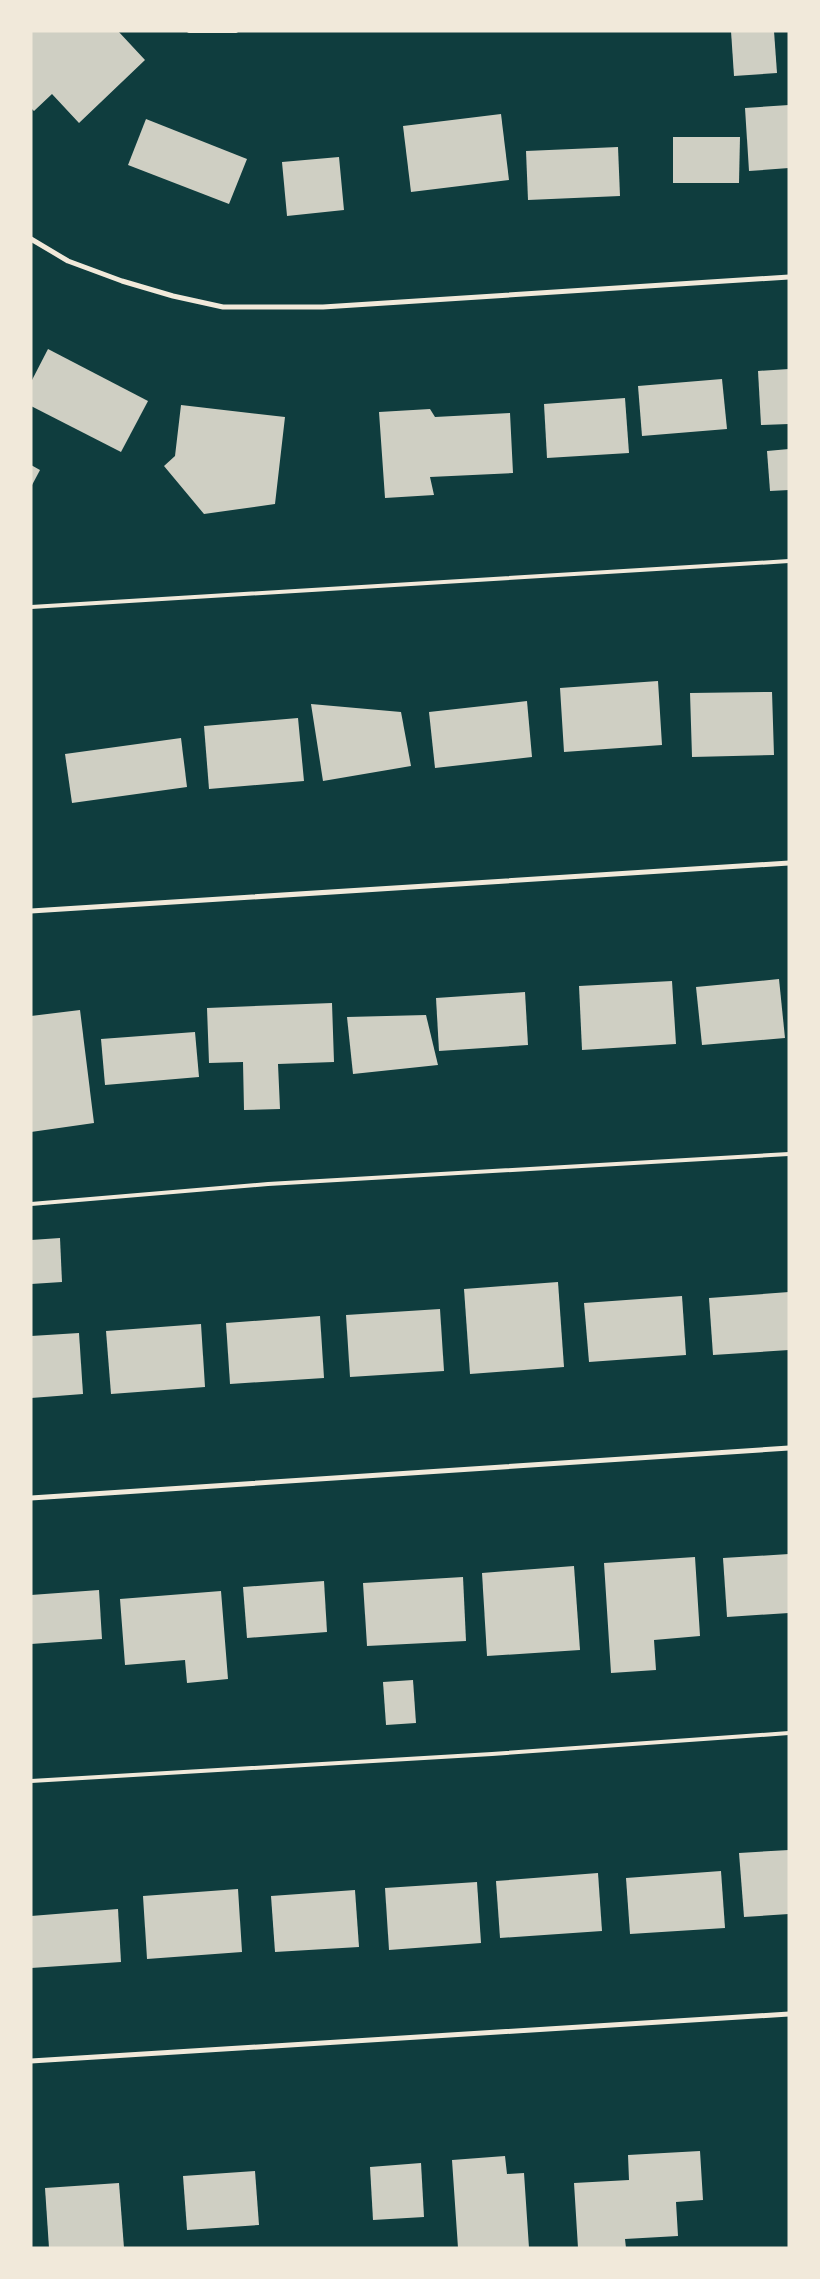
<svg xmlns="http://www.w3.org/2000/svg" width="820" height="2279" font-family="Quicksand,sans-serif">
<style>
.building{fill:#cfcfc3}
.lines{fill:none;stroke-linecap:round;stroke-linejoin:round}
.service{stroke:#f1e9da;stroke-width:4}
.minor{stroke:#f1e9da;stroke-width:5}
</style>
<rect width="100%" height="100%" fill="#0f3d3e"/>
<!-- building -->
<g class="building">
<polygon points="31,31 118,31 145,60 79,123 52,94 34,111 31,108"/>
<polygon points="731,31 774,31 777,73 734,76"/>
<polygon points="789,105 789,168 749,171 745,108"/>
<polygon points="501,114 509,180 411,192 403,126"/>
<polygon points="146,119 247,159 229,204 128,165"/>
<polygon points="673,137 740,137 739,183 673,183"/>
<polygon points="618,147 620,196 528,200 526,151"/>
<polygon points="339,157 344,210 287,216 282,162"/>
<polygon points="48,349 148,401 121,452 31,406 31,382"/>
<polygon points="789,369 789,424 761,425 758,371"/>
<polygon points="722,379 727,429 642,436 638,386"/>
<polygon points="625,398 629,453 547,458 544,404"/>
<polygon points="181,405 285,417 275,504 204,514 164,466 175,456"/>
<polygon points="430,409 435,417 510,413 513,473 430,477 434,495 385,498 379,412"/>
<polygon points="789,449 789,490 770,491 767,451"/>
<polygon points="31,465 40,470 31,487"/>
<polygon points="658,681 662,745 564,752 560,688"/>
<polygon points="772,692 774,755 692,757 690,693"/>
<polygon points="527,701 532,757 435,768 429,712"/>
<polygon points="311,704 401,712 411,766 323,781"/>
<polygon points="298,718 304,781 209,789 204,726"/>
<polygon points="181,738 187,787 72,803 65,754"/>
<polygon points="779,979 785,1038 702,1045 696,987"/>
<polygon points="672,981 676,1044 582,1050 579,986"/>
<polygon points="525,992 528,1045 439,1051 436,998"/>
<polygon points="332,1003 334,1062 278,1064 280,1109 244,1110 243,1062 209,1063 207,1008"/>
<polygon points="80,1010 94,1123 31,1132 31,1016"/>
<polygon points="426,1015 438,1065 353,1074 347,1017"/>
<polygon points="195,1032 199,1077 105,1085 101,1039"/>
<polygon points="60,1238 62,1282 31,1284 31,1240"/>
<polygon points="558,1282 564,1367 470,1374 464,1289"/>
<polygon points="789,1292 789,1350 713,1355 709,1298"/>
<polygon points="682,1296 686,1355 589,1362 584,1303"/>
<polygon points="440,1309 444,1371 350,1377 346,1315"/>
<polygon points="320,1316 324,1378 230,1384 226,1323"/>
<polygon points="201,1324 205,1387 111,1394 106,1331"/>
<polygon points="79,1333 83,1394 31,1398 31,1336"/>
<polygon points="789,1554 789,1613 727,1617 723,1558"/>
<polygon points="695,1557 700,1636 654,1640 656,1670 611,1673 604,1563"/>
<polygon points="574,1566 580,1650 487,1656 482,1573"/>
<polygon points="463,1577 466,1641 367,1646 363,1583"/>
<polygon points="324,1581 327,1632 247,1638 243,1587"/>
<polygon points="99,1590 102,1639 31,1644 31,1595"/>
<polygon points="221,1591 228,1679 187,1683 185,1660 125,1665 120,1599"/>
<polygon points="413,1680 416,1723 386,1725 383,1682"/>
<polygon points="789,1850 789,1914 744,1917 739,1853"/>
<polygon points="721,1871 725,1928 630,1934 626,1878"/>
<polygon points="598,1873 602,1931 500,1938 496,1881"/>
<polygon points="477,1882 481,1943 389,1950 385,1888"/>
<polygon points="238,1889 242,1952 147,1959 143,1896"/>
<polygon points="355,1890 359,1947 275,1952 271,1896"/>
<polygon points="118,1909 121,1962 31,1968 31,1916"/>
<polygon points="700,2151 703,2200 676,2202 678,2236 625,2239 626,2248 578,2248 574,2183 629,2180 628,2155"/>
<polygon points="505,2156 507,2174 524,2173 529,2248 458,2248 452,2160"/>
<polygon points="421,2163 424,2217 373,2220 370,2167"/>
<polygon points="255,2171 259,2225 187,2230 183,2176"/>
<polygon points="119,2183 124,2248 49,2248 45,2188"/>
</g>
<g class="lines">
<!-- service -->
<g class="service">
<polyline points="189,31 236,31"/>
<polyline points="31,607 789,561"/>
<polyline points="31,1204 268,1184 789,1154"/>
<polyline points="31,1781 492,1754 789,1733"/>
</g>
<!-- minor -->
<g class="minor">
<polyline points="31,239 68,261 122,281 173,296 223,307 323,307 789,277"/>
<polyline points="31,911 789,863"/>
<polyline points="31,1498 789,1448"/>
<polyline points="31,2061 789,2014"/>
</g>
</g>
<!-- border -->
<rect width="820" height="2279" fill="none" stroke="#f1e9da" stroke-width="65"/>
</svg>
